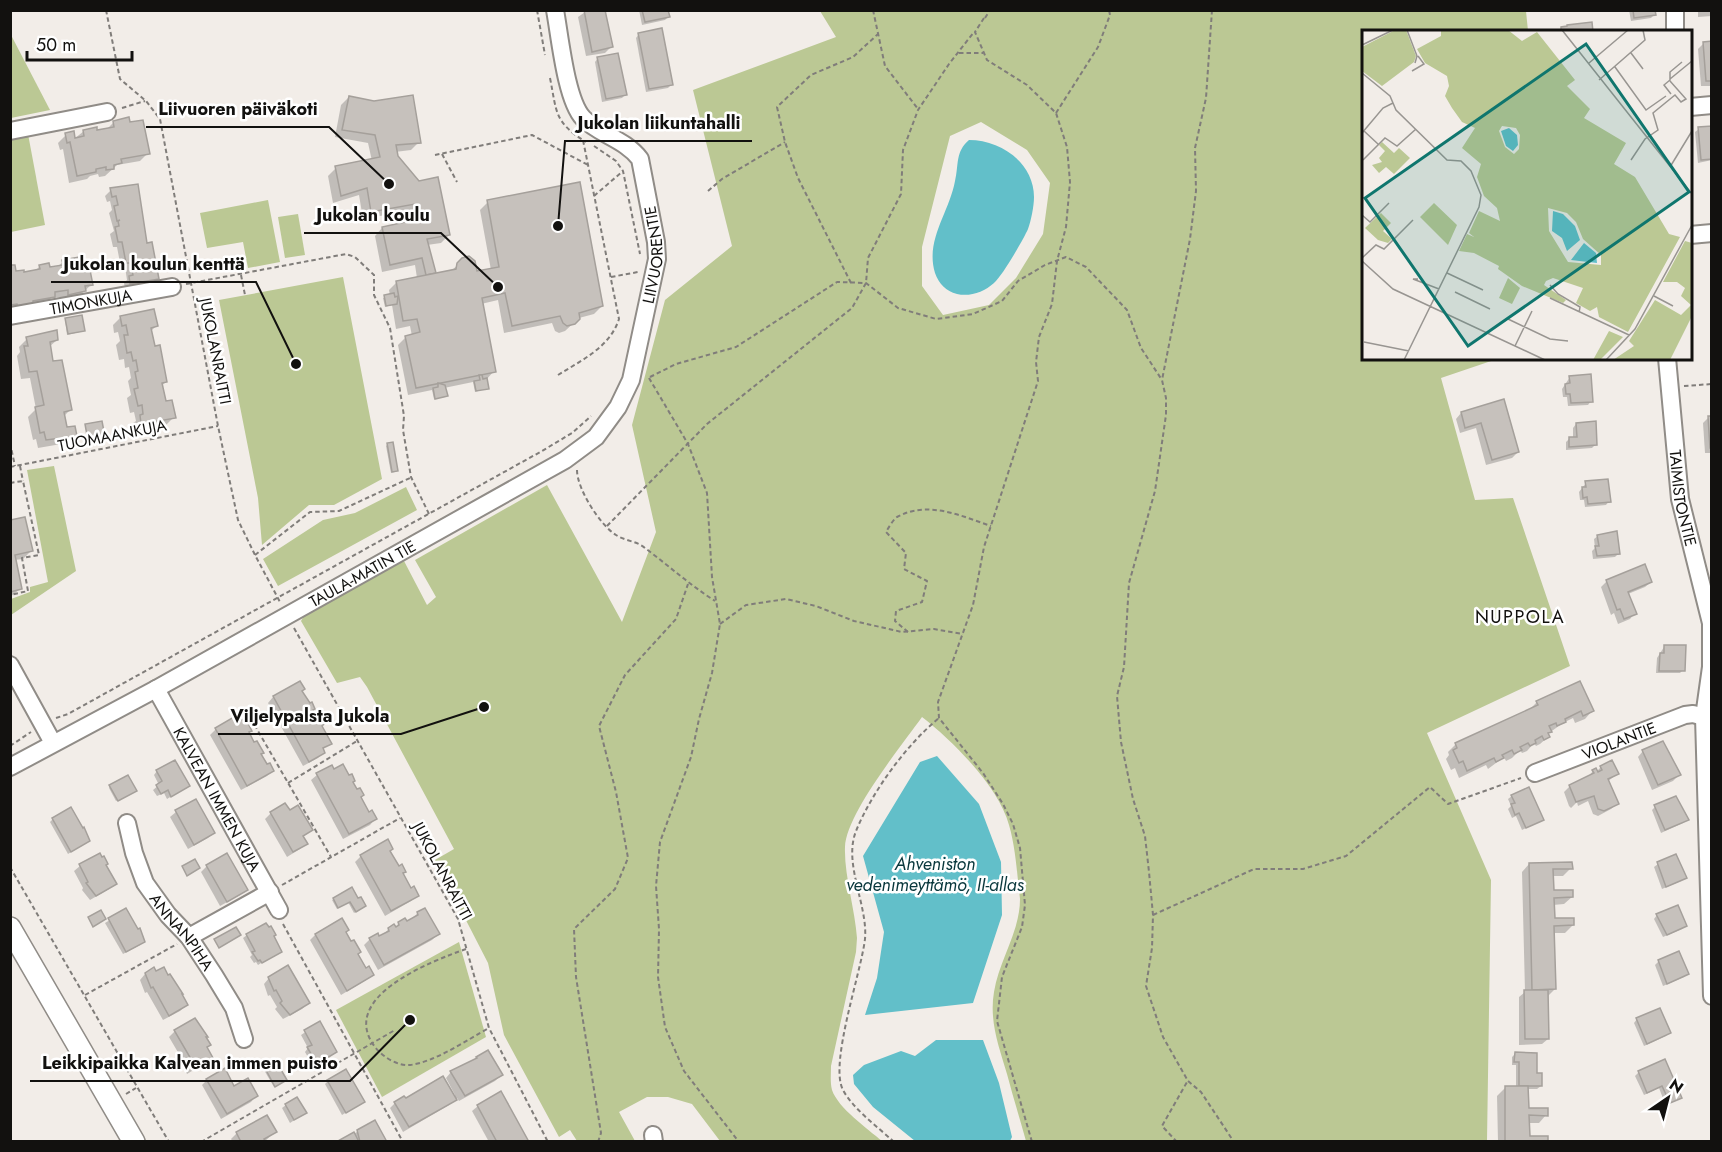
<svg xmlns="http://www.w3.org/2000/svg" width="1722" height="1152" font-family="Jost,sans-serif">
<style>
.green{fill:#bbc894;fill-rule:evenodd}
.water{fill:#62bfc9}
.shadow{fill:#0003}
.building{fill:#c6c1bc;stroke:#a5a09b;stroke-width:1.5}
.lines{fill:none;stroke-linecap:round;stroke-linejoin:round}
.minor-casing{stroke:#908c87;stroke-width:20}
.major-casing{stroke:#908c87;stroke-width:24}
.path{stroke:#807d7a;stroke-width:2;stroke-dasharray:4.5 3;stroke-linecap:butt}
.minor{stroke:#fff;stroke-width:16}
.major{stroke:#fff;stroke-width:21}
.labels{text-anchor:middle;stroke-width:5;stroke-linejoin:round;paint-order:stroke}
.street-label{font-size:16px;fill:#12110f;stroke:#fff}
.neighbourhood-label{font-size:18px;letter-spacing:1.5px;fill:#12110f;stroke:#fff}
.water-label{font-size:18px;font-style:italic;fill:#09373c;stroke:#fff}
.inset-road{fill:none;stroke:#989591;stroke-width:1.5}
.view{fill:#0f766e;fill-opacity:0.15;stroke:#0f766e;stroke-width:3}
.inset-edge{fill:none;stroke:#12110f;stroke-width:3}
.leader{fill:none;stroke:#12110f;stroke-width:2}
.callout-dot{fill:#12110f;stroke:#fff;stroke-width:2}
.callout-label{font-size:18px;text-anchor:middle;font-weight:bold;fill:#12110f;stroke:#fff;stroke-width:5;stroke-linejoin:round;paint-order:stroke}
</style>
<rect width="100%" height="100%" fill="#f2ede8"/>
<!-- green -->
<g class="green">
<path d="M820,11H1526L1528,31L1364,32V358L1497,359L1441,378L1475,500L1513,498L1570,666L1427,733L1491,880L1487,1141H1026C1020,1119 1013,1097 1007,1074C999,1047 989,1021 994,992C999,960 1020,932 1020,899C1017,875 1016,849 1009,825C999,787 953,741 922,717C902,745 846,814 845,847C844,875 855,909 857,938L856,952L831,1066C831,1074 830,1082 832,1090C838,1108 868,1129 882,1141H720L692,1104L668,1097H647L619,1112L635,1141H577L570,1130L559,1137L504,1035L488,963L435,860L454,849L367,687L360,677L337,683L301,621L305,614L404,561L427,605L436,597L415,560L547,485L622,622L656,532L632,425L665,300L732,246L693,90L836,37ZM981,122L1027,150L1050,183L1043,234L1016,278L989,305L943,315L922,286V247L950,136Z"/>
<polygon points="11,35 50,110 11,118"/>
<polygon points="28,134 45,225 11,232 11,137"/>
<polygon points="268,200 280,262 248,268 243,242 207,248 200,213"/>
<polygon points="298,214 305,255 285,258 278,217"/>
<polygon points="343,277 382,479 334,505 309,505 262,545 258,498 219,300"/>
<polygon points="54,466 76,571 11,615 11,599 30,592 30,587 48,582 27,470"/>
<polygon points="406,487 417,510 278,586 263,559 323,520 355,513"/>
<polygon points="459,942 486,1037 382,1097 336,1010"/>
</g>
<!-- water -->
<g class="water">
<path d="M969,140C1001,140 1034,163 1034,197C1034,206 1031,221 1028,229C1023,240 1003,275 994,283C984,292 970,297 957,294C946,291 939,284 935,273C925,240 949,213 955,181C959,165 955,152 969,140Z"/>
<polygon points="937,756 979,804 1001,862 1002,915 973,1003 865,1015 877,978 884,932 863,856 920,762"/>
<polygon points="936,1040 983,1040 999,1083 1012,1137 1010,1141 915,1141 873,1107 854,1084 853,1075 864,1065 901,1051 915,1056"/>
</g>
<!-- shadow -->
<g class="shadow">
<polygon points="588,10 611,47 605,53 586,56 578,17"/>
<polygon points="639,10 667,10 668,17 665,20 642,25"/>
<polygon points="1629,10 1654,10 1654,15 1651,18 1631,21"/>
<polygon points="1698,10 1712,10 1712,16 1698,17"/>
<polygon points="639,34 672,84 668,88 646,92 636,38"/>
<polygon points="1704,43 1712,43 1712,86 1701,86 1698,49"/>
<polygon points="598,58 625,95 622,98 602,102 595,62"/>
<polygon points="349,97 419,142 411,150 395,152 396,157 449,235 441,243 427,245 435,274 450,272 463,260 476,273 491,270 480,210 488,202 602,306 594,314 579,318 565,331 559,333 555,331 552,323 504,333 498,300 481,304 494,371 486,380 487,388 475,392 473,382 444,388 445,397 434,399 432,390 408,395 398,345 406,337 412,336 410,326 396,329 392,305 385,307 383,298 390,296 389,290 397,282 417,278 415,265 382,272 375,236 382,228 410,222 408,211 363,219 359,195 333,203 328,176 336,168 372,161 368,143 335,137 341,105"/>
<polygon points="114,122 148,153 140,161 117,165 105,176 99,177 98,174 90,176 87,179 69,183 63,149 60,150 58,143 66,135 74,139 84,131 106,130"/>
<polygon points="1712,127 1712,160 1698,163 1695,132 1699,129"/>
<polygon points="137,185 146,245 158,279 152,284 125,289 124,283 127,280 125,267 121,268 117,247 113,247 110,234 114,231 109,213 112,210 110,201 107,202 105,196 111,190"/>
<polygon points="63,262 92,284 77,298 61,302 60,297 51,298 46,304 11,315 10,267 15,273 23,274 34,272 40,266 48,269 57,267"/>
<polygon points="121,317 156,326 150,332 166,382 161,386 164,403 174,417 166,425 134,431 132,424 136,421 134,412 130,413 127,398 131,395 128,381 131,378 129,367 125,368 124,359 119,360 116,345 120,341 118,332 114,333 113,325"/>
<polygon points="65,319 84,331 67,335"/>
<polygon points="27,339 57,340 49,347 52,363 70,410 63,417 66,429 75,435 67,443 38,448 36,439 33,440 28,417 36,409 30,378 21,379 17,356 20,352 19,347"/>
<polygon points="1570,377 1591,401 1588,405 1568,406 1567,397 1563,397 1562,389"/>
<polygon points="1503,401 1518,452 1512,458 1486,465 1476,428 1460,433 1456,419 1461,413"/>
<polygon points="1709,417 1712,417 1712,453 1705,453 1703,423"/>
<polygon points="1576,424 1596,444 1592,448 1566,450 1566,442 1569,439 1573,439 1573,428"/>
<polygon points="387,445 396,471 395,472 391,473 386,446"/>
<polygon points="1586,483 1609,501 1606,505 1585,507 1584,500 1580,500 1579,492"/>
<polygon points="10,521 31,551 23,559 14,560 20,589 10,597"/>
<polygon points="1598,536 1619,553 1615,557 1593,559 1592,551 1595,548 1594,539"/>
<polygon points="1607,581 1651,582 1645,587 1628,594 1635,613 1630,619 1618,624 1614,613 1611,615 1601,587"/>
<polygon points="1664,647 1683,670 1680,673 1656,673 1657,658"/>
<polygon points="299,683 301,691 330,743 322,750 323,752 318,758 303,766 268,703 273,697"/>
<polygon points="1537,702 1592,711 1585,719 1575,723 1573,718 1563,723 1549,733 1548,737 1540,744 1536,746 1534,743 1527,751 1522,753 1520,750 1512,758 1506,761 1504,757 1488,769 1486,765 1459,778 1455,768 1451,770 1446,759 1449,755 1448,752 1456,744 1528,711"/>
<polygon points="239,716 266,766 272,770 267,776 241,790 210,735 216,729"/>
<polygon points="1643,751 1679,775 1673,781 1652,790 1638,757"/>
<polygon points="331,767 351,782 369,814 375,819 370,825 343,839 311,780 317,775"/>
<polygon points="1601,767 1617,774 1607,782 1617,804 1611,809 1598,816 1593,814 1588,801 1578,806 1577,802 1571,808 1569,806 1564,792 1570,786 1588,777 1593,771 1596,772"/>
<polygon points="157,771 188,786 167,799 164,793 157,796 153,790 159,785 154,775"/>
<polygon points="110,786 134,792 116,801 109,788"/>
<polygon points="1512,796 1542,820 1522,830 1516,816 1512,818 1508,809 1511,806 1508,799"/>
<polygon points="1655,807 1687,820 1683,823 1661,833 1652,810"/>
<polygon points="176,812 213,833 208,838 188,849 170,817"/>
<polygon points="271,813 311,830 303,837 306,843 300,849 287,857 265,819"/>
<polygon points="53,819 88,841 68,854 50,822"/>
<polygon points="389,851 410,890 417,895 411,901 385,916 355,862 361,856"/>
<polygon points="99,855 115,884 109,889 90,900 82,890 83,888 74,871 80,866"/>
<polygon points="1529,864 1571,868 1563,876 1552,876 1552,892 1572,897 1564,904 1553,905 1553,920 1573,925 1565,933 1553,933 1555,989 1547,997 1548,1039 1542,1044 1519,1045 1519,997 1525,992 1522,872"/>
<polygon points="1658,864 1685,878 1681,881 1662,889 1654,867"/>
<polygon points="207,866 246,890 240,895 220,906 201,872"/>
<polygon points="351,889 363,907 354,913 348,902 337,909 332,900"/>
<polygon points="126,910 140,945 123,954 105,923"/>
<polygon points="418,913 438,934 432,940 378,970 364,945 370,939 379,938 389,929 394,928 399,923 406,923"/>
<polygon points="1657,915 1685,926 1682,929 1663,937 1654,919"/>
<polygon points="341,920 344,932 366,970 372,975 366,980 341,995 310,940 315,935"/>
<polygon points="247,935 272,937 280,951 258,965 256,962 254,963 250,957 252,955 243,938"/>
<polygon points="1659,961 1687,974 1684,977 1663,986 1655,965"/>
<polygon points="145,974 186,1005 180,1011 163,1020 147,992 145,993 140,980"/>
<polygon points="269,978 308,1003 302,1009 283,1019 275,1009 277,1007 270,995 268,996 264,984"/>
<polygon points="1637,1019 1669,1033 1666,1036 1644,1046 1634,1023"/>
<polygon points="319,1023 335,1052 313,1066 305,1052 308,1048 301,1035"/>
<polygon points="175,1031 206,1048 211,1058 205,1063 187,1074 184,1068 186,1066 169,1037"/>
<polygon points="1515,1054 1535,1074 1541,1086 1537,1089 1527,1089 1527,1109 1546,1115 1539,1123 1528,1123 1528,1138 1547,1142 1498,1142 1497,1096 1505,1088 1516,1088 1516,1065 1512,1065 1512,1057"/>
<polygon points="1664,1061 1680,1098 1666,1106 1659,1088 1644,1095 1635,1076 1639,1072"/>
<polygon points="266,1069 284,1081 274,1087 264,1070"/>
<polygon points="451,1072 501,1075 495,1081 459,1101 457,1098 449,1105 403,1132 390,1108 395,1103 455,1095 446,1078"/>
<polygon points="207,1080 234,1088 256,1096 251,1102 221,1119 202,1085"/>
<polygon points="328,1081 363,1102 342,1115 325,1084"/>
<polygon points="286,1105 305,1113 290,1123 282,1108"/>
<polygon points="478,1106 528,1142 489,1142 472,1111"/>
<polygon points="275,1132 264,1142 233,1142 231,1139 237,1133"/>
<polygon points="357,1132 385,1142 339,1142"/>
</g>
<!-- building -->
<g class="building">
<polygon points="584,10 605,10 613,47 592,52"/>
<polygon points="642,10 668,10 670,17 645,22"/>
<polygon points="1633,10 1655,10 1656,15 1634,18"/>
<polygon points="1592,22 1593,32 1561,32 1561,27 1567,26 1567,25"/>
<polygon points="662,28 673,85 649,89 638,33"/>
<polygon points="1712,41 1712,81 1706,81 1703,42"/>
<polygon points="618,53 627,95 606,99 597,57"/>
<polygon points="413,95 421,143 396,145 398,156 419,181 438,177 450,235 427,239 436,273 426,275 422,258 390,265 382,227 419,219 415,204 371,212 367,188 341,196 335,166 380,157 375,135 342,130 349,96 374,101"/>
<polygon points="129,117 130,122 143,120 150,154 121,159 122,163 114,165 114,169 106,170 106,167 96,169 96,172 77,176 70,142 67,143 65,133 74,131 75,138 84,136 83,130 97,127 97,130 114,127 113,121"/>
<polygon points="1712,126 1712,159 1701,160 1698,127"/>
<polygon points="580,182 603,306 579,313 580,319 575,324 567,326 563,323 560,316 512,326 505,293 482,298 496,372 416,388 405,336 420,332 417,319 403,321 396,281 456,269 457,263 462,258 469,256 475,261 477,271 499,267 487,200"/>
<polygon points="138,184 147,243 152,242 159,279 130,284 129,276 133,275 130,263 126,263 122,242 118,242 115,227 119,226 118,221 120,220 117,221 114,206 118,205 116,196 112,197 110,188"/>
<polygon points="80,257 80,261 88,260 93,285 85,286 86,291 68,295 68,290 55,292 55,297 33,301 33,305 18,308 17,304 10,305 10,265 15,265 16,271 24,270 24,272 40,269 39,265 49,263 50,267 63,265 62,260"/>
<polygon points="394,293 395,297 398,296 397,304 386,306 384,295"/>
<polygon points="154,309 158,326 151,328 155,346 160,345 167,382 162,383 166,401 172,400 176,418 141,424 140,415 143,414 142,405 138,406 134,389 138,388 135,372 138,371 136,360 133,361 131,352 127,353 124,335 128,335 126,325 122,326 120,316"/>
<polygon points="82,315 85,331 68,334 65,318"/>
<polygon points="57,330 58,340 50,342 53,361 62,360 72,410 64,412 67,427 75,426 77,436 46,440 44,432 40,433 35,407 44,405 37,371 29,372 24,346 28,346 26,337"/>
<polygon points="1591,374 1593,402 1571,403 1570,394 1566,394 1565,384 1570,383 1569,376"/>
<polygon points="479,375 482,375 483,379 487,378 489,389 476,391 474,381 480,380"/>
<polygon points="438,383 445,385 448,396 435,399 433,388 438,387"/>
<polygon points="1504,399 1519,452 1492,460 1481,423 1465,428 1461,412"/>
<polygon points="1708,416 1712,416 1712,448 1710,448"/>
<polygon points="102,421 105,437 88,441 85,424"/>
<polygon points="1596,421 1597,445 1569,447 1569,437 1577,437 1576,423"/>
<polygon points="393,442 398,471 392,472 387,443"/>
<polygon points="1608,479 1611,502 1588,504 1587,497 1583,498 1582,487 1586,487 1585,481"/>
<polygon points="25,517 33,551 15,555 22,589 10,592 10,520"/>
<polygon points="1617,531 1620,554 1597,556 1595,546 1599,546 1597,535"/>
<polygon points="1645,564 1652,582 1628,592 1637,614 1624,619 1620,609 1617,610 1606,580"/>
<polygon points="1664,645 1686,645 1685,671 1659,671 1660,653 1664,653"/>
<polygon points="300,681 305,689 302,691 310,703 312,702 315,709 313,710 318,719 321,718 324,724 322,726 332,744 323,748 325,753 309,762 273,696"/>
<polygon points="1580,681 1594,711 1583,716 1581,711 1565,719 1566,722 1557,726 1556,723 1549,726 1552,732 1548,733 1550,737 1544,740 1542,736 1535,740 1536,743 1530,746 1528,743 1520,747 1522,750 1514,754 1512,750 1502,755 1504,758 1496,762 1494,758 1467,771 1463,761 1459,763 1453,750 1457,748 1455,743 1538,705 1536,701"/>
<polygon points="239,714 242,720 245,718 252,731 249,732 254,742 257,741 264,753 261,754 267,764 270,763 274,771 247,786 215,728"/>
<polygon points="1663,741 1681,775 1658,785 1642,750"/>
<polygon points="175,760 190,786 171,797 168,790 161,794 156,785 162,781 156,770"/>
<polygon points="1612,760 1619,774 1608,779 1619,804 1604,811 1598,809 1594,796 1576,802 1569,785 1594,773 1592,770 1596,768 1598,772 1602,770 1600,766"/>
<polygon points="343,764 349,775 352,774 355,781 353,782 357,789 360,788 364,795 361,797 369,812 372,810 377,819 349,834 316,773 332,765 334,769"/>
<polygon points="128,775 137,791 118,801 109,785"/>
<polygon points="1529,787 1544,820 1526,828 1519,813 1515,815 1511,804 1515,803 1511,795"/>
<polygon points="1676,796 1689,820 1665,830 1654,805"/>
<polygon points="196,799 215,833 194,845 175,810"/>
<polygon points="285,803 290,810 298,805 313,830 303,836 308,844 293,852 270,812"/>
<polygon points="71,807 83,828 84,827 90,841 71,852 52,818"/>
<polygon points="388,839 393,849 390,851 399,866 402,864 406,872 403,873 411,888 414,886 419,896 391,911 360,855"/>
<polygon points="100,853 102,857 104,856 108,864 106,865 117,884 96,896 86,883 88,882 79,864"/>
<polygon points="227,853 248,890 227,902 206,865"/>
<polygon points="1676,854 1687,878 1666,887 1657,862"/>
<polygon points="195,859 200,868 187,876 182,866"/>
<polygon points="1572,862 1573,869 1553,869 1554,890 1573,890 1573,897 1554,898 1555,918 1574,918 1574,925 1554,926 1556,989 1532,990 1529,863"/>
<polygon points="352,887 358,898 361,897 366,906 356,912 350,902 338,908 333,898"/>
<polygon points="1678,905 1687,926 1667,935 1656,914"/>
<polygon points="126,908 138,929 140,928 145,942 126,952 108,918"/>
<polygon points="425,908 440,934 384,965 369,938 378,933 379,936 389,931 388,928 394,924 396,927 399,925 398,922 405,918 407,921 418,915 417,912"/>
<polygon points="101,910 106,919 93,927 88,917"/>
<polygon points="342,918 349,930 346,932 351,941 354,940 361,952 358,954 366,968 369,966 374,975 347,991 315,934"/>
<polygon points="266,923 269,927 271,926 276,935 274,936 282,952 262,963 260,960 258,961 252,952 255,951 246,934"/>
<polygon points="236,927 241,935 219,948 214,939"/>
<polygon points="1679,951 1689,974 1667,984 1658,960"/>
<polygon points="288,965 310,1003 290,1015 280,1003 282,1001 276,990 274,991 268,977"/>
<polygon points="154,967 156,971 164,967 168,975 170,974 183,994 182,994 188,1005 169,1016 153,987 151,988 145,973"/>
<polygon points="1524,990 1548,990 1549,1039 1525,1039"/>
<polygon points="1660,1008 1671,1033 1647,1044 1636,1018"/>
<polygon points="195,1018 208,1037 206,1037 211,1045 207,1047 213,1058 193,1069 188,1061 191,1059 174,1030"/>
<polygon points="320,1021 337,1052 317,1064 307,1047 312,1045 304,1030"/>
<polygon points="488,1050 503,1075 465,1096 450,1071 477,1058 476,1057"/>
<polygon points="1515,1052 1537,1053 1537,1073 1542,1073 1542,1086 1519,1086 1519,1062 1514,1062"/>
<polygon points="1665,1059 1682,1098 1670,1103 1662,1086 1647,1093 1638,1071"/>
<polygon points="276,1061 287,1080 275,1087 265,1068"/>
<polygon points="225,1068 234,1086 248,1078 258,1096 227,1114 206,1079"/>
<polygon points="346,1069 365,1102 346,1113 327,1080"/>
<polygon points="443,1076 457,1100 409,1127 394,1102 404,1096 406,1098"/>
<polygon points="1505,1086 1528,1086 1529,1108 1548,1108 1548,1116 1529,1115 1530,1136 1548,1136 1548,1142 1505,1142"/>
<polygon points="501,1091 529,1142 497,1142 477,1105"/>
<polygon points="297,1097 307,1113 294,1120 285,1104"/>
<polygon points="267,1115 277,1132 264,1139 266,1142 241,1142 236,1132"/>
<polygon points="375,1120 387,1142 360,1142 357,1130"/>
<polygon points="354,1132 359,1142 336,1142"/>
</g>
<g class="lines">
<defs>
<g id="minor">
<polyline points="1675,32 1675,10"/>
<polyline points="1690,107 1712,105"/>
<polyline points="10,131 107,112"/>
<polyline points="1690,235 1712,233"/>
<path id="s1" d="M10,316L172,287"/>
<path id="s2" d="M1667,358L1680,499L1711,623V667L1704,717L1712,996"/>
<polyline points="10,665 53,743"/>
<path id="s3" d="M156,689L279,910"/>
<path id="s4" d="M10,767L156,689L565,460L596,437L618,407L631,380L657,259L656,242L640,159C625,139 598,134 583,118C566,100 560,37 555,10"/>
<path id="s5" d="M1535,773L1685,715L1693,714L1712,719"/>
<path id="s6" d="M127,823L134,853L145,883L168,915L189,937L214,975L234,1008L244,1039"/>
<polyline points="189,937 270,892"/>
<polyline points="653,1135 654,1142"/>
</g>
<polyline id="major" points="10,928 134,1142"/>
</defs>
<!-- minor casing -->
<use href="#minor" class="minor-casing"/>
<!-- major casing -->
<use href="#major" class="major-casing"/>
<!-- path -->
<g class="path">
<polyline points="106,10 120,79 146,101 160,119 218,426 238,520 255,555 280,602"/>
<polyline points="537,10 545,55"/>
<polyline points="873,10 885,66 918,109"/>
<polyline points="1212,10 1206,98 1195,148 1196,191 1190,239 1162,380 1166,398 1166,415 1155,491 1129,583 1124,667 1117,696 1121,742 1133,799 1145,836 1149,872 1153,915 1152,948 1146,986 1163,1037 1188,1081 1201,1092 1234,1142"/>
<polyline points="984,18 975,32 987,60 1027,85 1056,113 1067,147 1070,182 1066,227 1057,261 1052,304 1039,337 1036,362 1038,381 984,547 973,605 938,702 939,718 983,773 1003,804 1013,824 1020,848 1025,905 1022,927 1002,977 997,1021 1032,1142"/>
<polyline points="985,18 990,10"/>
<polyline points="959,53 983,53"/>
<path d="M550,78C557,113 554,122 586,142"/>
<polyline points="122,108 145,101"/>
<polyline points="1056,113 1098,47 1110,15 1109,10"/>
<polyline points="594,146 616,161 623,171 640,254"/>
<polyline points="442,154 457,182"/>
<polyline points="435,155 532,135 588,165"/>
<polyline points="708,191 722,179 785,142"/>
<polyline points="594,196 623,171"/>
<polyline points="241,275 245,295"/>
<polyline points="611,277 638,272"/>
<polyline points="851,283 798,178 785,142 777,107 811,75 853,57 878,34"/>
<polyline points="186,284 346,254 355,257 374,275 374,295 390,328 404,416 403,430 411,477 429,514"/>
<path d="M558,375C582,360 610,347 619,319L583,140"/>
<polyline points="650,377 676,364 736,347 837,282 866,283 898,308 936,319 973,314 1002,301 1018,281 1045,265 1066,257 1086,267 1127,310 1141,348 1162,380"/>
<polyline points="649,378 688,444 707,493 712,577 720,624 712,673 699,719 691,757 660,842 656,886 659,929 658,977 665,1027 684,1071 739,1142"/>
<polyline points="1684,386 1712,384"/>
<polyline points="10,443 15,466"/>
<polyline points="20,466 23,481"/>
<polyline points="10,467 218,426"/>
<path d="M577,470C577,489 600,525 616,535C625,541 637,541 645,548C669,566 690,585 715,601"/>
<polyline points="10,483 23,481 39,555 22,558 28,591 10,595"/>
<polyline points="607,526 707,424 852,308 866,283 868,258 901,194 903,150 918,110 949,64 974,32"/>
<polyline points="255,555 310,512 339,511 410,478"/>
<polyline points="720,624 746,605 786,599 816,606 854,621 902,632 934,629 963,634"/>
<polyline points="294,628 458,919 489,1028 548,1142"/>
<path d="M908,632L895,621L896,611L922,602L927,581L904,569L906,553L886,532C889,527 893,520 897,517C928,500 961,516 991,526"/>
<polyline points="247,712 331,857"/>
<polyline points="56,718 68,714 542,451 572,433 591,416"/>
<polyline points="10,746 31,732"/>
<polyline points="288,783 357,741"/>
<polyline points="10,867 169,1142"/>
<polyline points="282,885 400,818"/>
<polyline points="1153,915 1254,869 1303,869 1346,856 1430,787 1448,804 1521,778"/>
<polyline points="283,924 403,1142"/>
<path d="M466,949C432,961 337,997 375,1047C383,1057 397,1066 410,1065C435,1062 467,1040 489,1028"/>
<polyline points="85,995 177,944"/>
<polyline points="126,1094 136,1088"/>
<polyline points="201,1142 395,1030"/>
<polyline points="598,1142 601,1133 576,977 574,929 615,889 628,858 616,792 599,726 625,675 676,619 688,584"/>
<path d="M894,1142C878,1127 853,1109 843,1090C829,1064 861,973 865,939C868,905 843,864 856,831C872,792 906,745 939,718"/>
<polyline points="1177,1142 1162,1126 1187,1082"/>
</g>
<!-- minor -->
<use href="#minor" class="minor"/>
<!-- major -->
<use href="#major" class="major"/>
</g>
<g class="labels">
<!-- street labels -->
<g class="street-label">
<text dy="6" stroke="none"><textPath href="#s4" startOffset="868">LIIVUORENTIE</textPath></text>
<text dy="6" stroke="none"><textPath href="#s1" startOffset="82">TIMONKUJA</textPath></text>
<text transform="translate(216 351) rotate(79)" y="6">JUKOLANRAITTI</text>
<text transform="translate(112 435) rotate(-11)" y="6">TUOMAANKUJA</text>
<text dy="6" stroke="none"><textPath href="#s2" startOffset="141">TAIMISTONTIE</textPath></text>
<text dy="6" stroke="none"><textPath href="#s4" startOffset="402">TAULA-MATIN TIE</textPath></text>
<text dy="6" stroke="none"><textPath href="#s5" startOffset="90">VIOLANTIE</textPath></text>
<text dy="6" stroke="none"><textPath href="#s3" startOffset="126">KALVEAN IMMEN KUJA</textPath></text>
<text transform="translate(443 871) rotate(62)" y="6">JUKOLANRAITTI</text>
<text dy="6" stroke="none"><textPath href="#s6" startOffset="124">ANNANPIHA</textPath></text>
</g>
<!-- neighbourhood labels -->
<g class="neighbourhood-label">
<text x="1520" y="623">NUPPOLA</text>
</g>
<!-- water labels -->
<g class="water-label">
<text x="935" y="870">Ahveniston<tspan x="935" dy="21">vedenimeyttämö, II-allas</tspan></text>
</g>
</g>
<!-- overview -->
<g transform="translate(1362 30)">
<rect width="330" height="330" fill="#f2ede8"/>
<path d="M33,0H44L54,26L52,32L20,56L0,41V17ZM79,0H146L160,11L175,2L213,50L205,56L228,79L222,88L264,113L252,134L273,147L307,204L318,207L266,302L237,287L235,277L228,281L214,273L221,258L191,248L184,251L182,255L204,270L201,273L160,256L136,239L137,236L112,223L97,221L105,204L112,207L107,203L117,181L138,191L135,178L122,166L115,147L119,134L100,118L113,98L100,92L90,78L83,66L87,56L85,46L63,33L55,19L79,6ZM140,96L154,98L158,105L157,119L152,124L143,117L137,101ZM186,178L205,183L214,192L221,209L239,225V235L206,232L187,201ZM20,112L32,123L37,118L48,128L32,144L24,137L17,143L10,135L20,132L17,128L23,121L17,115ZM72,173L95,195L86,215L58,187ZM19,183L29,193L21,201L30,209L26,213L16,210L3,198ZM323,211L330,213V286L308,330H251L272,316L267,311L293,270L319,285L329,275L319,266L323,258L315,252H301ZM146,248L158,258L150,274L137,268ZM247,301L261,307L238,330H231Z" fill="#bbc894" fill-rule="evenodd"/>
<path d="M147,98L155,105L156,115L151,121L144,116L139,101ZM191,181L201,184L213,196L218,210L205,221L200,208L190,201ZM222,213L234,223L235,233L209,230Z" fill="#62bfc9"/>
<path class="inset-road" d="M45,0L55,26L53,33M200,0L330,164M0,15L31,0M269,23L281,39M227,33L266,0M253,37L284,80L304,66M50,41L62,34L56,26M0,43L28,66L34,80L85,130L99,131L109,141L119,165L117,177L42,330M308,49L330,31M237,50L283,10L281,0M309,64L302,55L308,50V42L320,32M2,101L16,114M0,103L21,78L31,73M1,130L23,108L35,116L54,99M269,130L283,109L296,100L291,83L313,65L319,72L324,69L308,51M308,137L330,101M0,185L8,192L27,173M0,228L14,215L22,219L51,190M0,231L31,259L183,330M85,243L121,260M56,249H51L77,259M188,255L196,264L218,277L217,283M93,262L128,279M292,266L311,276M188,268L267,305M146,289L188,309L206,311M2,312L47,321M153,316L170,281M244,330L273,299L330,195"/>
<path class="view" d="M224,14L327,162L106,316L3,168Z"/>
<rect width="330" height="330" class="inset-edge"/>
</g>
<!-- callouts -->
<path class="leader" d="M389 184L329 127H146M558 226L565 141H752M498 287L441 233H304M296 364L256 282H51M484 707L401 734H218M410 1020L350 1081H30"/>
<g class="callout-dot">
<circle cx="389" cy="184" r="6"/>
<circle cx="558" cy="226" r="6"/>
<circle cx="498" cy="287" r="6"/>
<circle cx="296" cy="364" r="6"/>
<circle cx="484" cy="707" r="6"/>
<circle cx="410" cy="1020" r="6"/>
</g>
<g class="callout-label">
<text x="238" y="115">Liivuoren päiväkoti</text>
<text x="659" y="129">Jukolan liikuntahalli</text>
<text x="373" y="221">Jukolan koulu</text>
<text x="154" y="270">Jukolan koulun kenttä</text>
<text x="310" y="722">Viljelypalsta Jukola</text>
<text x="190" y="1069">Leikkipaikka Kalvean immen puisto</text>
</g>
<!-- border -->
<rect width="1722" height="1152" fill="none" stroke="#12110f" stroke-width="24"/>
<!-- north arrow -->
<g transform="translate(1668 1098) rotate(35)" stroke="#ffffff" stroke-width="4.5" paint-order="stroke">
<path d="M0-4.5L10 22L0 15L-10 22Z" fill="#12110f"/>
<text y="-9" font-size="16" font-weight="bold" text-anchor="middle" fill="#12110f">N</text>
</g>
<!-- scale -->
<path d="M27 51v9h105v-9" fill="none" stroke="#12110f" stroke-width="3"/>
<text x="36" y="51" font-size="18" fill="#12110f" stroke="#ffffff" stroke-width="4.5" paint-order="stroke">50 m</text>
</svg>
